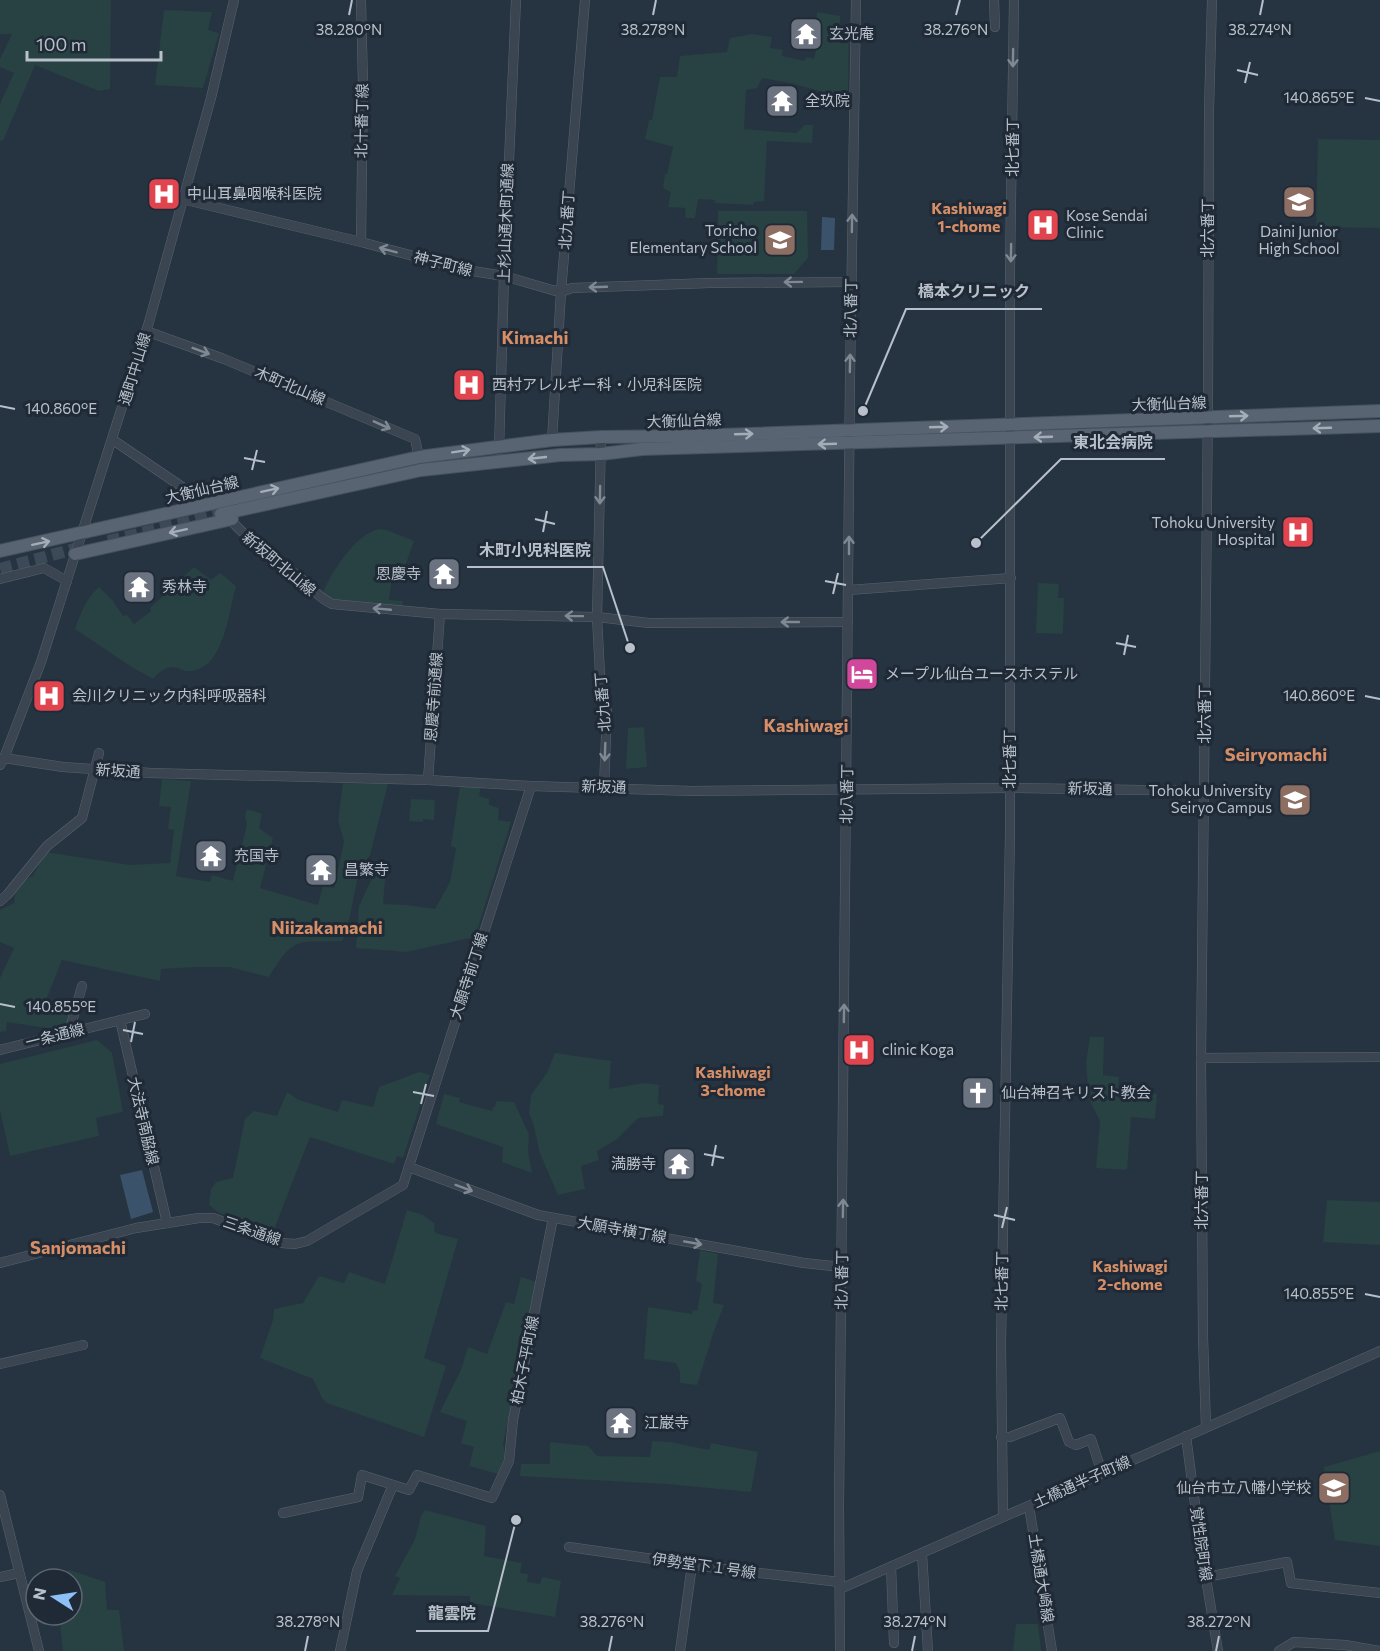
<svg xmlns="http://www.w3.org/2000/svg" width="1380" height="1651" font-family="Commissioner,'Noto Sans JP',sans-serif">
<style>
.green{fill:#284142}
.water{fill:#3b536a}
.lines{fill:none;stroke-linecap:round;stroke-linejoin:round}
.major-tunnel{stroke:#3c4956;stroke-width:12;stroke-dasharray:12 6;stroke-linecap:butt}
.minor-casing{stroke:#58636e;stroke-width:10}
.major-casing{stroke:#47515d;stroke-width:14}
.minor{stroke:#3a4551;stroke-width:9}
.major{stroke:#586471;stroke-width:12}
.oneway{stroke:#7f8994}
.oneway2{stroke:#a4aeb9}
.ticks{fill:none;stroke:#b7c0cb;stroke-width:2}
.labels{text-anchor:middle;stroke-width:6;stroke-linejoin:round;paint-order:stroke}
.poi-label{font-size:15px;fill:#b7c0cb;stroke:#1f2a36;text-anchor:start}
.street-label{font-size:15px;fill:#b7c0cb;stroke:#1f2a36}
.neighbourhood-label{font-size:16px;font-weight:bold;fill:#d68e67;stroke:#1f2a36}
.quarter-label{font-size:18px;font-weight:bold;fill:#d68e67;stroke:#1f2a36}
.ticks-label{font-size:15px;text-anchor:middle;fill:#b7c0cb;stroke:#1f2a36;stroke-width:6;stroke-linejoin:round;paint-order:stroke}
.leader{fill:none;stroke:#b7c0cb;stroke-width:2}
.callout-dot{fill:#b7c0cb;stroke:#1f2a36;stroke-width:2}
.callout-label{font-size:16px;text-anchor:middle;font-weight:bold;fill:#b7c0cb;stroke:#1f2a36;stroke-width:6;stroke-linejoin:round;paint-order:stroke}
</style>
<rect width="100%" height="100%" fill="#263441"/>
<!-- green -->
<g class="green">
<polygon points="0,0 111,0 110,89 99,91 35,65 3,141 0,140 0,104 14,73 0,67 0,59 12,34 0,34"/>
<polygon points="164,10 212,12 208,30 219,33 203,88 155,85"/>
<polygon points="817,12 840,16 840,26 849,27 848,96 831,94 797,85 796,84 762,78 757,88 746,90 744,129 796,133 805,125 813,125 812,143 767,141 764,201 754,202 753,205 715,203 715,200 698,199 695,218 686,218 685,208 668,207 671,192 663,188 665,174 667,174 673,147 645,139 649,120 652,120 660,77 677,77 680,56 727,52 730,38 752,34 772,37 770,48 783,50 782,56 805,61 806,57 814,59 821,26 816,24"/>
<polygon points="1318,139 1380,140 1380,228 1316,227"/>
<polygon points="718,211 807,211 808,258 794,274 717,274"/>
<path d="M379,529L387,530L414,541L403,572L393,568L389,600L403,601L402,608L334,601L322,595C329,575 356,533 379,529Z"/>
<path d="M194,567L211,580L220,573L236,586C228,614 224,673 186,671C183,671 180,668 177,668C167,665 159,672 153,679L130,666L75,629C81,612 86,599 99,587L113,601L123,616L127,615L134,624L151,611L150,608Z"/>
<polygon points="1038,583 1059,584 1058,598 1064,598 1063,634 1036,633"/>
<polygon points="644,727 647,767 626,769 628,728"/>
<path d="M162,779L191,781L176,876L210,882L212,875L233,881L247,825L245,815L247,809L262,814L259,828L273,838L260,888L318,905L323,886L334,888L344,842L338,820L343,783L388,784L370,855L359,872L346,934L342,941C296,942 294,936 269,977L230,967H194L161,969L160,981L62,960L46,1000L72,1008L65,1031L7,1022L6,1031L0,1032V978L14,948L0,942V910L14,903L15,890L26,879L33,876L45,852L130,865L170,863L174,830L168,829L171,807L159,806Z"/>
<polygon points="460,786 481,787 479,796 489,799 489,805 499,808 498,820 511,822 475,937 406,952 356,948 359,906 376,870 386,869 383,904 406,905 435,909 450,882 456,848 451,846"/>
<polygon points="411,799 435,800 434,820 423,819 423,822 409,821"/>
<polygon points="1090,1037 1104,1037 1103,1075 1119,1077 1118,1091 1157,1094 1155,1119 1131,1117 1127,1170 1096,1168 1100,1121 1089,1099 1086,1063"/>
<polygon points="97,1040 112,1053 123,1112 96,1118 99,1136 10,1156 0,1110 0,1064"/>
<polygon points="555,1053 611,1061 609,1089 644,1083 659,1085 658,1104 664,1105 663,1116 638,1118 617,1139 597,1151 599,1160 581,1166 585,1189 558,1195 539,1151 534,1126 529,1113 531,1095 547,1073"/>
<polygon points="419,1072 430,1075 403,1158 397,1156 394,1164 310,1137 273,1232 219,1213 209,1205 211,1189 216,1182 233,1178 245,1119 254,1111 277,1116 287,1092 299,1100 338,1112 342,1100 373,1107 379,1087"/>
<polygon points="444,1094 460,1098 459,1102 492,1111 493,1107 495,1107 496,1101 514,1102 529,1134 528,1151 532,1173 502,1162 503,1147 436,1124"/>
<polygon points="1327,1200 1380,1202 1380,1245 1323,1242"/>
<polygon points="407,1210 423,1215 434,1223 435,1233 458,1239 424,1358 446,1366 424,1437 327,1403 322,1398 313,1379 260,1358 273,1320 274,1309 303,1303 319,1276 344,1283 349,1272 385,1284"/>
<polygon points="700,1250 718,1254 713,1303 724,1305 714,1331 697,1385 680,1383 680,1372 676,1363 644,1359 648,1307 692,1314 693,1310 697,1311 702,1284 696,1281"/>
<polygon points="521,1277 537,1282 503,1444 507,1460 498,1474 469,1466 474,1447 461,1443 467,1421 440,1412 461,1370 468,1347 487,1354 506,1302 514,1304"/>
<polygon points="652,1441 671,1442 709,1450 711,1443 758,1452 751,1492 666,1484 520,1476 521,1464 550,1464 550,1442 588,1446 597,1456 650,1457"/>
<polygon points="1380,1451 1380,1546 1335,1540 1324,1467"/>
<polygon points="425,1510 486,1526 484,1556 522,1563 520,1573 528,1574 527,1582 540,1584 542,1577 561,1581 555,1617 470,1603 470,1596 392,1595 400,1578 395,1576 415,1539 421,1516"/>
<polygon points="70,1570 105,1582 107,1610 119,1610 124,1651 63,1651 59,1615 72,1615 72,1579 55,1579 54,1574"/>
<polygon points="1016,1624 1038,1624 1041,1651 1013,1651"/>
</g>
<!-- water -->
<g class="water">
<polygon points="822,217 835,218 834,250 821,250"/>
<polygon points="142,1170 153,1212 131,1219 120,1175"/>
</g>
<g class="lines">
<!-- major-tunnel -->
<g class="major-tunnel">
<polyline points="108,541 221,514"/>
<polyline points="0,569 85,546"/>
</g>
<defs>
<g id="minor">
<polyline points="994,0 995,27"/>
<polyline points="182,199 361,242 466,270 504,276 552,290 561,292 572,288 710,283 852,282"/>
<polyline points="361,242 363,85 361,0"/>
<polyline points="146,331 224,359 415,439 419,457"/>
<polyline points="601,437 597,617 600,674 607,711 604,787"/>
<polyline points="113,440 194,495 200,507"/>
<polyline points="552,440 561,292 585,0"/>
<polyline points="499,450 504,276 516,0"/>
<path d="M230,519C249,542 276,558 299,577C310,587 318,597 332,604L440,614L597,617L649,623L848,622"/>
<polyline points="0,579 44,568 67,581"/>
<polyline points="849,590 1011,578"/>
<polyline points="4,758 63,767 151,773 428,780 531,786 692,791 1010,788 1205,791"/>
<polyline points="0,765 4,758 41,662 149,322 211,98 234,0"/>
<polyline points="428,780 440,614"/>
<polyline points="0,901 7,895 47,846 82,818 99,753"/>
<polyline points="120,1020 167,1223"/>
<polyline points="69,1032 82,986"/>
<polyline points="0,1050 145,1014"/>
<polyline points="1201,1058 1380,1057"/>
<polyline points="409,1167 538,1215 804,1263 842,1267"/>
<polyline points="0,1263 136,1228 199,1218 213,1218 281,1243 295,1244 307,1241 403,1185 531,786"/>
<polyline points="0,1364 83,1345"/>
<polyline points="1206,1427 1203,1337 1201,1058 1208,406 1209,110 1212,0"/>
<polyline points="1186,1436 1200,1542 1218,1651"/>
<polyline points="1001,1437 1010,1437 1060,1418 1069,1442 1076,1445 1091,1439 1102,1473"/>
<polyline points="0,1495 39,1651"/>
<polyline points="1029,1506 1052,1651"/>
<polyline points="283,1513 358,1497 362,1475 409,1490 417,1475 492,1498 509,1461 513,1420 553,1218"/>
<polyline points="1003,1517 1001,1345 1010,833 1010,270 1014,0"/>
<polyline points="569,1547 723,1569 840,1582"/>
<polyline points="922,1554 928,1651"/>
<polyline points="891,1567 894,1643"/>
<polyline points="0,1577 19,1573"/>
<polyline points="1206,1577 1287,1562 1291,1583 1380,1593"/>
<polyline points="840,1589 1380,1351"/>
<polyline points="340,1651 357,1571 393,1485"/>
<polyline points="680,1651 692,1565"/>
<polyline points="840,1651 839,1505 850,377 856,0"/>
<polyline points="1279,1651 1294,1642 1345,1645 1380,1651"/>
</g>
<g id="major">
<polyline points="221,514 421,470 560,455 601,454 642,449 1380,426"/>
<polyline points="0,551 419,457 552,440 601,437 693,436 1380,411"/>
<polyline points="75,554 232,519"/>
</g>
</defs>
<!-- minor casing -->
<use href="#minor" class="minor-casing"/>
<!-- major casing -->
<use href="#major" class="major-casing"/>
<!-- minor -->
<use href="#minor" class="minor"/>
<!-- major -->
<use href="#major" class="major"/>
</g>
<!-- one-way arrows -->
<defs><path id="oneway-shaft" d="M-6 0H5M1.5-3L5.5 0L1.5 3" fill="none" stroke-width="1.6" stroke-linecap="round" stroke-linejoin="round" transform="scale(1.5)"/></defs>
<g class="oneway">
<use href="#oneway-shaft" transform="translate(1013 58) rotate(91)"/>
<use href="#oneway-shaft" transform="translate(852 223) rotate(-89)"/>
<use href="#oneway-shaft" transform="translate(388 250) rotate(-165)"/>
<use href="#oneway-shaft" transform="translate(1011 253) rotate(91)"/>
<use href="#oneway-shaft" transform="translate(793 282) rotate(179)"/>
<use href="#oneway-shaft" transform="translate(598 287) rotate(178)"/>
<use href="#oneway-shaft" transform="translate(201 351) rotate(20)"/>
<use href="#oneway-shaft" transform="translate(850 363) rotate(-89)"/>
<use href="#oneway-shaft" transform="translate(382 425) rotate(24)"/>
<use href="#oneway-shaft" transform="translate(600 495) rotate(91)"/>
<use href="#oneway-shaft" transform="translate(849 545) rotate(-90)"/>
<use href="#oneway-shaft" transform="translate(382 609) rotate(-175)"/>
<use href="#oneway-shaft" transform="translate(574 616) rotate(-179)"/>
<use href="#oneway-shaft" transform="translate(790 622) rotate(180)"/>
<use href="#oneway-shaft" transform="translate(605 752) rotate(92)"/>
<use href="#oneway-shaft" transform="translate(844 1013) rotate(-89)"/>
<use href="#oneway-shaft" transform="translate(464 1188) rotate(20)"/>
<use href="#oneway-shaft" transform="translate(843 1208) rotate(-89)"/>
<use href="#oneway-shaft" transform="translate(693 1243) rotate(10)"/>
</g>
<g class="oneway2">
<use href="#oneway-shaft" transform="translate(1239 416) rotate(-2)"/>
<use href="#oneway-shaft" transform="translate(939 427) rotate(-2)"/>
<use href="#oneway-shaft" transform="translate(1322 428) rotate(178)"/>
<use href="#oneway-shaft" transform="translate(744 434) rotate(-2)"/>
<use href="#oneway-shaft" transform="translate(1043 437) rotate(178)"/>
<use href="#oneway-shaft" transform="translate(827 444) rotate(178)"/>
<use href="#oneway-shaft" transform="translate(461 451) rotate(-9)"/>
<use href="#oneway-shaft" transform="translate(537 458) rotate(174)"/>
<use href="#oneway-shaft" transform="translate(270 490) rotate(-12)"/>
<use href="#oneway-shaft" transform="translate(178 531) rotate(168)"/>
<use href="#oneway-shaft" transform="translate(41 543) rotate(-12)"/>
</g>
<!-- ticks -->
<path class="ticks" d="M349,15L352,0M653,15L656,0M956,15L960,0M1260,15L1263,0M1237,70L1258,75M1245,83L1250,62M1365,98L1380,101M0,406L15,409M244,458L265,462M252,470L257,450M535,519L555,524M543,532L547,511M825,581L846,585M833,594L838,573M1116,643L1136,647M1124,655L1128,635M1365,696L1380,699M0,1004L15,1007M123,1030L143,1034M131,1042L135,1022M413,1092L434,1096M421,1104L426,1084M704,1154L724,1158M712,1166L716,1145M994,1215L1015,1220M1002,1228L1007,1207M1365,1294L1380,1297M305,1651L308,1636M609,1651L612,1636M912,1651L915,1636M1216,1651L1219,1636"/>
<!-- icons -->
<defs>
<symbol id="temple-square" viewBox="-11 -11 22 22"><rect x="-9" y="-9" width="18" height="18" rx="4" fill="#6b7280" stroke="#1f2a36"/><path d="M0-6L5-2H3V0L6.5 2.5H4V6H1.5V3h-3V6H-4V2.5H-6.5L-3 0V-2H-5Z" fill="#fff"/></symbol>
<symbol id="hospital-square" viewBox="-11 -11 22 22"><rect x="-9" y="-9" width="18" height="18" rx="4" fill="#e0444e" stroke="#1f2a36"/><path d="M-5-5h3v3.5h4V-5h3V5h-3V1.5h-4V5h-3Z" fill="#fff"/></symbol>
<symbol id="school-square" viewBox="-11 -11 22 22"><rect x="-9" y="-9" width="18" height="18" rx="4" fill="#8d6e63" stroke="#1f2a36"/><path d="M0-5L7-2L0 1L-7-2ZM-4 1L0 2.5L4 1V4Q0 6-4 4Z" fill="#fff"/></symbol>
<symbol id="hotel-square" viewBox="-11 -11 22 22"><rect x="-9" y="-9" width="18" height="18" rx="4" fill="#d1479c" stroke="#1f2a36"/><path d="M-6-4.5h1.5V1H6V5H4.5V3h-9V5H-6ZM-4 0a1.8 1.8 0 1 1 3.6 0ZM.5 0V-2.5h3Q6-2.5 6 0Z" fill="#fff"/></symbol>
<symbol id="university-square" viewBox="-11 -11 22 22"><rect x="-9" y="-9" width="18" height="18" rx="4" fill="#8d6e63" stroke="#1f2a36"/><path d="M0-5L7-2L0 1L-7-2ZM-4 1L0 2.5L4 1V4Q0 6-4 4Z" fill="#fff"/></symbol>
<symbol id="church-square" viewBox="-11 -11 22 22"><rect x="-9" y="-9" width="18" height="18" rx="4" fill="#6b7280" stroke="#1f2a36"/><path d="M-1.2-6h2.4v3.5h3.3v2.4h-3.3V6h-2.4V-.1h-3.3v-2.4h3.3Z" fill="#fff"/></symbol>
</defs>
<g fill-rule="evenodd">
<use href="#temple-square" x="787" y="15" width="38" height="38"/>
<use href="#temple-square" x="763" y="82" width="38" height="38"/>
<use href="#hospital-square" x="145" y="175" width="38" height="38"/>
<use href="#school-square" x="1280" y="183" width="38" height="38"/>
<use href="#hospital-square" x="1024" y="206" width="38" height="38"/>
<use href="#school-square" x="761" y="221" width="38" height="38"/>
<use href="#hospital-square" x="450" y="366" width="38" height="38"/>
<use href="#hospital-square" x="1279" y="513" width="38" height="38"/>
<use href="#temple-square" x="425" y="555" width="38" height="38"/>
<use href="#temple-square" x="120" y="568" width="38" height="38"/>
<use href="#hotel-square" x="843" y="655" width="38" height="38"/>
<use href="#hospital-square" x="30" y="677" width="38" height="38"/>
<use href="#university-square" x="1276" y="781" width="38" height="38"/>
<use href="#temple-square" x="192" y="837" width="38" height="38"/>
<use href="#temple-square" x="302" y="851" width="38" height="38"/>
<use href="#hospital-square" x="840" y="1031" width="38" height="38"/>
<use href="#church-square" x="959" y="1074" width="38" height="38"/>
<use href="#temple-square" x="660" y="1145" width="38" height="38"/>
<use href="#temple-square" x="602" y="1404" width="38" height="38"/>
<use href="#school-square" x="1315" y="1469" width="38" height="38"/>
</g>
<g class="labels">
<!-- poi labels -->
<g class="poi-label">
<text x="829" y="39">玄光庵</text>
<text x="805" y="106">全玖院</text>
<text x="187" y="199">中山耳鼻咽喉科医院</text>
<text x="1066" y="221">Kose Sendai<tspan x="1066" dy="17">Clinic</tspan></text>
<text x="757" y="236" text-anchor="end">Toricho<tspan x="757" dy="17">Elementary School</tspan></text>
<text x="1299" y="237" text-anchor="middle">Daini Junior<tspan x="1299" dy="17">High School</tspan></text>
<text x="492" y="390">西村アレルギー科・小児科医院</text>
<text x="1275" y="528" text-anchor="end">Tohoku University<tspan x="1275" dy="17">Hospital</tspan></text>
<text x="421" y="579" text-anchor="end">恩慶寺</text>
<text x="162" y="592">秀林寺</text>
<text x="885" y="679">メープル仙台ユースホステル</text>
<text x="72" y="701">会川クリニック内科呼吸器科</text>
<text x="1272" y="796" text-anchor="end">Tohoku University<tspan x="1272" dy="17">Seiryo Campus</tspan></text>
<text x="234" y="861">充国寺</text>
<text x="344" y="875">昌繁寺</text>
<text x="882" y="1055">clinic Koga</text>
<text x="1001" y="1098">仙台神召キリスト教会</text>
<text x="656" y="1169" text-anchor="end">満勝寺</text>
<text x="644" y="1428">江巌寺</text>
<text x="1311" y="1493" text-anchor="end">仙台市立八幡小学校</text>
</g>
<!-- street labels -->
<g class="street-label">
<text transform="translate(362 121) rotate(-89)" y="5">北十番丁線</text>
<text transform="translate(1013 147) rotate(-90)" y="5">北七番丁</text>
<text transform="translate(567 220) rotate(-86)" y="5">北九番丁</text>
<text transform="translate(506 223) rotate(-88)" y="5">上杉山通木町通線</text>
<text transform="translate(1208 228) rotate(-90)" y="5">北六番丁</text>
<text transform="translate(443 264) rotate(14)" y="5">神子町線</text>
<text transform="translate(851 308) rotate(-89)" y="5">北八番丁</text>
<text transform="translate(135 369) rotate(-73)" y="5">通町中山線</text>
<text transform="translate(290 386) rotate(23)" y="5">木町北山線</text>
<text transform="translate(1169 404) rotate(-2)" y="5">大衡仙台線</text>
<text transform="translate(684 421) rotate(-2)" y="5">大衡仙台線</text>
<text transform="translate(202 490) rotate(-13)" y="5">大衡仙台線</text>
<text transform="translate(279 564) rotate(40)" y="5">新坂町北山線</text>
<text transform="translate(434 697) rotate(-86)" y="5">恩慶寺前通線</text>
<text transform="translate(603 702) rotate(-95)" y="5">北九番丁</text>
<text transform="translate(1205 714) rotate(-90)" y="5">北六番丁</text>
<text transform="translate(1010 759) rotate(-90)" y="5">北七番丁</text>
<text transform="translate(118 771) rotate(4)" y="5">新坂通</text>
<text transform="translate(604 787) rotate(2)" y="5">新坂通</text>
<text transform="translate(1090 789) rotate(1)" y="5">新坂通</text>
<text transform="translate(847 794) rotate(-89)" y="5">北八番丁</text>
<text transform="translate(469 976) rotate(-72)" y="5">大願寺前丁線</text>
<text transform="translate(55 1036) rotate(-14)" y="5">一条通線</text>
<text transform="translate(143 1121) rotate(77)" y="5">大法寺南脇線</text>
<text transform="translate(1202 1200) rotate(-90)" y="5">北六番丁</text>
<text transform="translate(622 1230) rotate(10)" y="5">大願寺横丁線</text>
<text transform="translate(252 1231) rotate(19)" y="5">三条通線</text>
<text transform="translate(842 1280) rotate(-89)" y="5">北八番丁</text>
<text transform="translate(1002 1281) rotate(-89)" y="5">北七番丁</text>
<text transform="translate(525 1360) rotate(-79)" y="5">柏木子平町線</text>
<text transform="translate(1082 1482) rotate(-24)" y="5">土橋通半子町線</text>
<text transform="translate(1201 1544) rotate(82)" y="5">覚性院町線</text>
<text transform="translate(704 1566) rotate(8)" y="5">伊勢堂下１号線</text>
<text transform="translate(1041 1578) rotate(81)" y="5">土橋通大崎線</text>
</g>
<!-- neighbourhood labels -->
<g class="neighbourhood-label">
<text x="969" y="214">Kashiwagi<tspan x="969" dy="18">1-chome</tspan></text>
<text x="733" y="1078">Kashiwagi<tspan x="733" dy="18">3-chome</tspan></text>
<text x="1130" y="1272">Kashiwagi<tspan x="1130" dy="18">2-chome</tspan></text>
</g>
<!-- quarter labels -->
<g class="quarter-label">
<text x="535" y="344">Kimachi</text>
<text x="806" y="732">Kashiwagi</text>
<text x="1276" y="761">Seiryomachi</text>
<text x="327" y="934">Niizakamachi</text>
<text x="78" y="1254">Sanjomachi</text>
</g>
</g>
<g class="ticks-label">
<text x="349" y="35">38.280°N</text>
<text x="653" y="35">38.278°N</text>
<text x="956" y="35">38.276°N</text>
<text x="1260" y="35">38.274°N</text>
<text x="1319" y="103">140.865°E</text>
<text x="61" y="414">140.860°E</text>
<text x="1319" y="701">140.860°E</text>
<text x="61" y="1012">140.855°E</text>
<text x="1319" y="1299">140.855°E</text>
<text x="308" y="1627">38.278°N</text>
<text x="612" y="1627">38.276°N</text>
<text x="915" y="1627">38.274°N</text>
<text x="1219" y="1627">38.272°N</text>
</g>
<!-- callouts -->
<path class="leader" d="M863 411L906 309H1042M976 543L1061 459H1165M630 648L603 567H467M516 1520L488 1631H416"/>
<g class="callout-dot">
<circle cx="863" cy="411" r="6"/>
<circle cx="976" cy="543" r="6"/>
<circle cx="630" cy="648" r="6"/>
<circle cx="516" cy="1520" r="6"/>
</g>
<g class="callout-label">
<text x="974" y="297">橋本クリニック</text>
<text x="1113" y="448">東北会病院</text>
<text x="535" y="556">木町小児科医院</text>
<text x="452" y="1619">龍雲院</text>
</g>
<!-- north arrow -->
<g transform="translate(54 1597) rotate(282)"><circle r="28" fill="#1f2a36" stroke="#5c6672" stroke-width="1.5"/>
<path d="M0-4.5L10 22L0 15L-10 22Z" fill="#8ec0f8"/>
<text y="-9" font-size="16" font-weight="bold" text-anchor="middle" fill="#b7c0cb">N</text>
</g>
<!-- scale -->
<path d="M27 51v9h134v-9" fill="none" stroke="#b7c0cb" stroke-width="3"/>
<text x="36" y="51" font-size="18" fill="#b7c0cb" stroke="#1f2a36" stroke-width="4.5" paint-order="stroke">100 m</text>
</svg>
